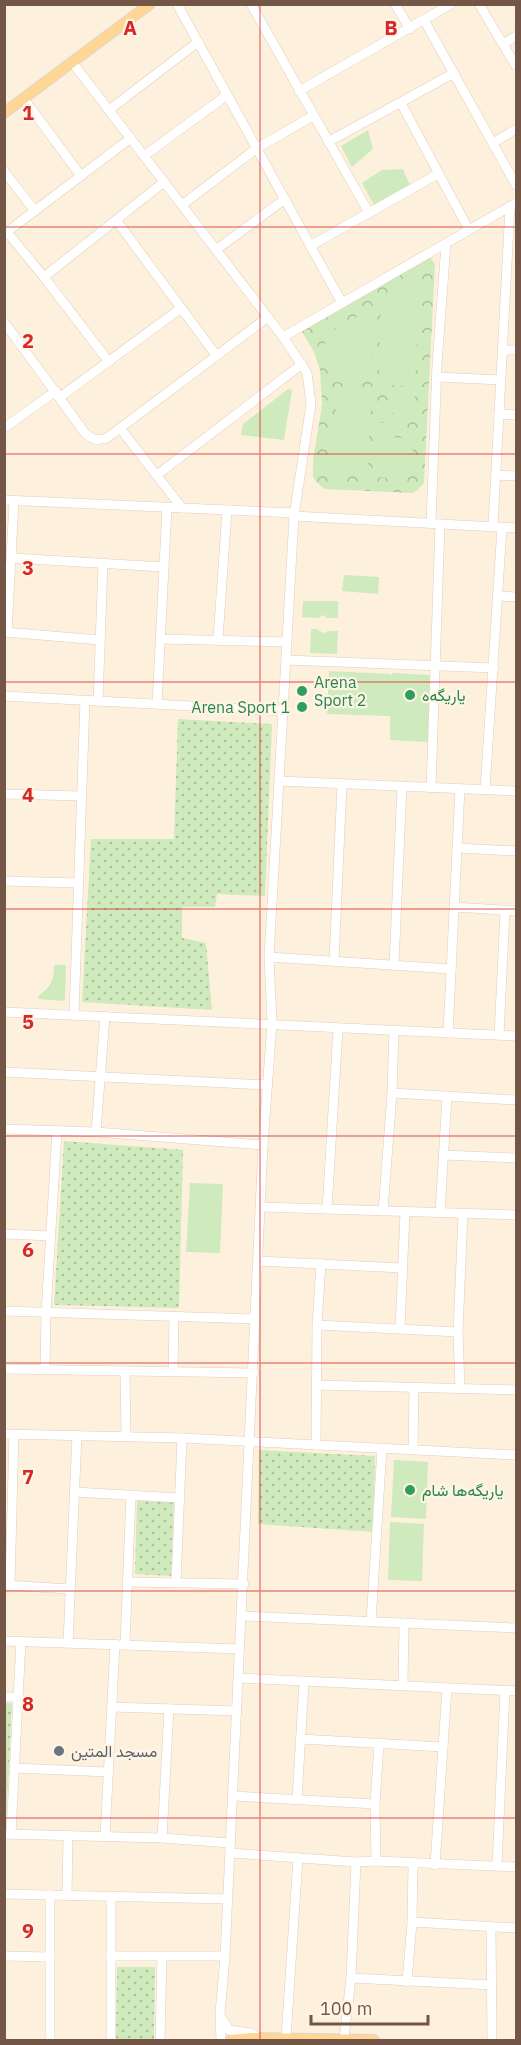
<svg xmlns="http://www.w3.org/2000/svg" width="521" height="2045" font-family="'IBM Plex Sans',Vazirmatn,sans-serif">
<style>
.grass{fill:url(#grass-dots)}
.park{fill:url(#park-crowns)}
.garden{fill:#cfeabd}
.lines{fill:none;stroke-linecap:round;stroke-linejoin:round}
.minor-casing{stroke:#e1ccba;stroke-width:10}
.major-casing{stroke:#ddd6d3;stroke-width:12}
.minor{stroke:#fff;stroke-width:9}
.major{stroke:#ffd693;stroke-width:10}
.grid{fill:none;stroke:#d62828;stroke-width:1.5;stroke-opacity:0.55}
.leisure-dot{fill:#2e9e5b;stroke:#fff5e5;stroke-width:2}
.worship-dot{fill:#6b7280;stroke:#fff5e5;stroke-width:2}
.labels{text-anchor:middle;stroke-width:4.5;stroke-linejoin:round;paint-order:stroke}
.leisure-label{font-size:16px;fill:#27864d;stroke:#fff5e5;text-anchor:start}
.worship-label{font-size:16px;fill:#5b616d;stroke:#fff5e5;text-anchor:start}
.grid-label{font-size:20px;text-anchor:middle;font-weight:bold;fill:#d62828;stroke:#fff5e5;stroke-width:4.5;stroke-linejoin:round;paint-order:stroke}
</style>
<defs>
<pattern id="grass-dots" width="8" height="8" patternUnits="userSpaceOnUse" patternTransform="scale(1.5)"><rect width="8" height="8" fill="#cfeabd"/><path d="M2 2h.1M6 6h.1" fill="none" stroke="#acc09b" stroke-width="1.8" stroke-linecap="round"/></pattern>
<pattern id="park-crowns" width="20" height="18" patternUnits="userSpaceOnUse" patternTransform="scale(1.5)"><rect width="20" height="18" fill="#cfeabd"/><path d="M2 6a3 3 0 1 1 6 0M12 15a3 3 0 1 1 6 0" fill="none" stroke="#acc09b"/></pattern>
</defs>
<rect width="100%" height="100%" fill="#fdf1de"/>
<!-- grass -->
<g class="grass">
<polygon points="178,719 272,724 265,896 217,894 215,907 182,907 182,938 206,943 212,1010 82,1002 91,839 174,839"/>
<polygon points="64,1141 183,1150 179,1308 54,1305"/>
<polygon points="259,1450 375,1456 373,1532 258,1524"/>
<polygon points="137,1501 174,1502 171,1576 135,1574"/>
<polygon points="5,1703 12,1703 6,1822 5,1823"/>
<polygon points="117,1967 155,1967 154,2040 116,2040"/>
</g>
<!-- park -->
<polygon class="park" points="429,256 435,264 424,483 416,491 412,493 325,489 316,482 313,476 313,460 322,405 320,370 314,352 301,330 304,327 378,288"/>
<!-- garden -->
<g class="garden">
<polygon points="368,130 373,149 352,167 341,146"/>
<polygon points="403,169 410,185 374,205 362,183 382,170"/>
<polygon points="413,281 419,286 415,387 391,385 386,377 379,374 381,301"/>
<polygon points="374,307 372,374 365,378 358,386 337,382 338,377 324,340 325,335"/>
<polygon points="288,389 292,390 284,440 241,435 243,424"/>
<polygon points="361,389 362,396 371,408 367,475 331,475 326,473 335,420 338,390"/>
<polygon points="391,395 415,395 415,417 392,413 390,420 376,419 377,408 385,404"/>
<path d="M377,423H389L390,437L413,439C413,484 417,479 372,477Z"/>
<polygon points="344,575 379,577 378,594 342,591"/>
<polygon points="303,601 338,601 338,618 327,618 323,615 318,618 302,617"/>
<polygon points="311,629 317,629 323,633 329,631 338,631 337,654 310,653"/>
<polygon points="329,671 391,674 392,677 392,673 430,675 428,742 390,740 390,716 327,714"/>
<path d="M54,965H66L65,1001L38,999L39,995C51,988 54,979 54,965Z"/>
<polygon points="190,1183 223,1184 220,1253 186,1252"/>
<polygon points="394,1460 428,1462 426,1519 391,1517"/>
<polygon points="390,1522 424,1524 422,1581 388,1580"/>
</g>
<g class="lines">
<defs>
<g id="minor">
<polyline points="177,4 342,303"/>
<polyline points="251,4 369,213"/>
<polyline points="395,4 410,29"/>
<polyline points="479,4 516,66"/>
<polyline points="424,20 516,185"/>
<polyline points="503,44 516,36"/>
<polyline points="72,62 283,337 307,373 311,404 294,516 269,957 272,1023 263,1145 225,1956 220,2014 221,2040"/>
<polyline points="299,91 451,4"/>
<polyline points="24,99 81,176"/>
<polyline points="401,103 469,230"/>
<polyline points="109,110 198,42"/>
<polyline points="328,142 454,73"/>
<polyline points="493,143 516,129"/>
<polyline points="144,156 227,95"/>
<polyline points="4,171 35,211"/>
<polyline points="182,205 257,148 313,116"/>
<polyline points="116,220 216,355"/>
<polyline points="7,232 44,277 109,362"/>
<polyline points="4,234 131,138"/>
<polyline points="310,246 438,174"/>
<polyline points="216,250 285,199"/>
<polyline points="44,277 164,182"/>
<path d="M4,322L85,433C93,440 96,441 107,438L268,317"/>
<polyline points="283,337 516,203"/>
<polyline points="502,350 516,350"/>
<polyline points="437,377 501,380"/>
<polyline points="60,397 181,308"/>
<polyline points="499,414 516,415"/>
<polyline points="4,428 56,391"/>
<polyline points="120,428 182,508"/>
<polyline points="157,475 302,364"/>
<polyline points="496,475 516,476"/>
<polyline points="4,500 295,513"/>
<polyline points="294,516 516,528"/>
<polyline points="431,523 437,364 446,244"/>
<polyline points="493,526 510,207"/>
<polyline points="12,558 164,567"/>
<polyline points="497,596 516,597"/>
<polyline points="4,632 100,640"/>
<polyline points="7,632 14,501"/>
<polyline points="160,639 287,642"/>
<polyline points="218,639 227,510"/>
<polyline points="286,660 494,668"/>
<polyline points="4,696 283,711"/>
<polyline points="98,701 103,563"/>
<polyline points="157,704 167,508"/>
<polyline points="279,781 516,791"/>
<polyline points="431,788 440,524"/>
<polyline points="485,790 502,527"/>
<polyline points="4,794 82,796"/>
<polyline points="457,848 516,851"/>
<polyline points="4,881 78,883"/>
<polyline points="454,907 516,911"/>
<polyline points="269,957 451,969"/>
<polyline points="334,961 342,784"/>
<polyline points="394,965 402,786"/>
<polyline points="4,1012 516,1036"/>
<polyline points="74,1015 85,700"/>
<polyline points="448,1033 460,789"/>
<polyline points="499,1035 505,911"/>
<polyline points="4,1072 268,1085"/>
<polyline points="392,1093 516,1100"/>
<polyline points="4,1129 96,1132 263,1145"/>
<polyline points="96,1132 105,1016"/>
<polyline points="443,1155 516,1158"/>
<polyline points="261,1207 516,1215"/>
<polyline points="327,1209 338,1029"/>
<polyline points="383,1211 392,1093 394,1030"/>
<polyline points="440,1213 447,1096"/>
<polyline points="4,1234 51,1236"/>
<polyline points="258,1261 402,1268"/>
<polyline points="4,1311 256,1319"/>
<polyline points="317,1325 458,1332"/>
<polyline points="400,1329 405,1212"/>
<polyline points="4,1369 254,1373"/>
<polyline points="45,1370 46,1313 57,1131"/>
<polyline points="125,1371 126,1436"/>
<polyline points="173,1372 174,1317"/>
<polyline points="316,1385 516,1390"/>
<polyline points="460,1388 458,1332 463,1214"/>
<polyline points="4,1434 182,1438 516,1455"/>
<polyline points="316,1445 317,1325 321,1263"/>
<polyline points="413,1449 414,1387"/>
<polyline points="74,1492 180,1498"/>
<polyline points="128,1582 244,1584"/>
<polyline points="176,1583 182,1438"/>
<polyline points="4,1585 70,1589"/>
<polyline points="10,1585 14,1434"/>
<polyline points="242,1616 516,1628"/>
<polyline points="371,1622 382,1448"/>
<polyline points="4,1641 240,1649"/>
<polyline points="68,1643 77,1435"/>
<polyline points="125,1644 131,1495"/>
<polyline points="239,1678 516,1691"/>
<polyline points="403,1686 404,1623"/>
<polyline points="4,1697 18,1697"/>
<polyline points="112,1707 237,1711"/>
<polyline points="301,1739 443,1747"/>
<polyline points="14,1768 108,1772"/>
<polyline points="233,1796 375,1804"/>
<polyline points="297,1799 304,1682"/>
<polyline points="4,1834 162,1838 231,1843"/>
<polyline points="11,1834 21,1641"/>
<polyline points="105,1836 115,1644"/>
<polyline points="162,1838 169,1709"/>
<polyline points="230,1853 356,1862 376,1861 516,1867"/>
<polyline points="376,1861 375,1804 379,1744"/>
<polyline points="435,1865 447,1688"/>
<polyline points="497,1865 505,1691"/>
<polyline points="4,1894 228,1899"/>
<polyline points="50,1895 50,2040"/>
<polyline points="67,1896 68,1835"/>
<polyline points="412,1922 516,1928"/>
<polyline points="491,1927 492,2040"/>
<polyline points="4,1956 50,1957"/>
<polyline points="111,1956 225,1956"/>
<polyline points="351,1978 492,1985"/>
<polyline points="407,1982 412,1922 413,1864"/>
<polyline points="222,2019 229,2030 251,2033 259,2038"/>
<polyline points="286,2038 298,1858"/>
<polyline points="344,2039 351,1978 356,1862"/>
<polyline points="111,2040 111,1896"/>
<polyline points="160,2040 162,1957"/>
</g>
<g id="major">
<polyline points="4,113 150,4"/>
<polyline points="231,2040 252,2038 374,2040"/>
</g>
</defs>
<!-- minor casing -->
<use href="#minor" class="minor-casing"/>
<!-- major casing -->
<use href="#major" class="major-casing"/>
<!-- minor -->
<use href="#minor" class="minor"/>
<!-- major -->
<use href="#major" class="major"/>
</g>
<!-- grid -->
<path class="grid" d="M260,4V2040M4,227H516M4,454H516M4,682H516M4,909H516M4,1136H516M4,1363H516M4,1591H516M4,1818H516"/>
<!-- markers -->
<g class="leisure-dot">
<circle cx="302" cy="691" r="6"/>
<circle cx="410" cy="695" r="6"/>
<circle cx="302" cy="707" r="6"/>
<circle cx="410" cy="1490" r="6"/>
</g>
<circle class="worship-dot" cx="59" cy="1751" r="6"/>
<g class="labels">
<!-- leisure labels -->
<g class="leisure-label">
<text x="314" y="688">Arena<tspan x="314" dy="18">Sport 2</tspan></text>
<text x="422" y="701">یاریگه‌ه</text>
<text x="290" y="713" text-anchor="end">Arena Sport 1</text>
<text x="422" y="1496">ياريگه‌ها شام</text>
</g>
<!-- worship labels -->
<g class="worship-label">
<text x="71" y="1757">مسجد المتين</text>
</g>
</g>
<g class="grid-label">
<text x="130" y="35">A</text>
<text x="391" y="35">B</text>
<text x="28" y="120">1</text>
<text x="28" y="348">2</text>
<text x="28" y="575">3</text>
<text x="28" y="802">4</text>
<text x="28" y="1029">5</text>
<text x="28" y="1257">6</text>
<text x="28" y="1484">7</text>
<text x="28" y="1711">8</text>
<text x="28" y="1938">9</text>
</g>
<!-- border -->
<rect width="521" height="2045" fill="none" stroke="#735646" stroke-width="12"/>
<!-- scale -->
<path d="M311 2015v9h117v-9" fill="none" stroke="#735646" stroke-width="3"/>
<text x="320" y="2015" font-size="18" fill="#735646" stroke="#fff5e5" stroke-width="4.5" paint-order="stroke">100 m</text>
</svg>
